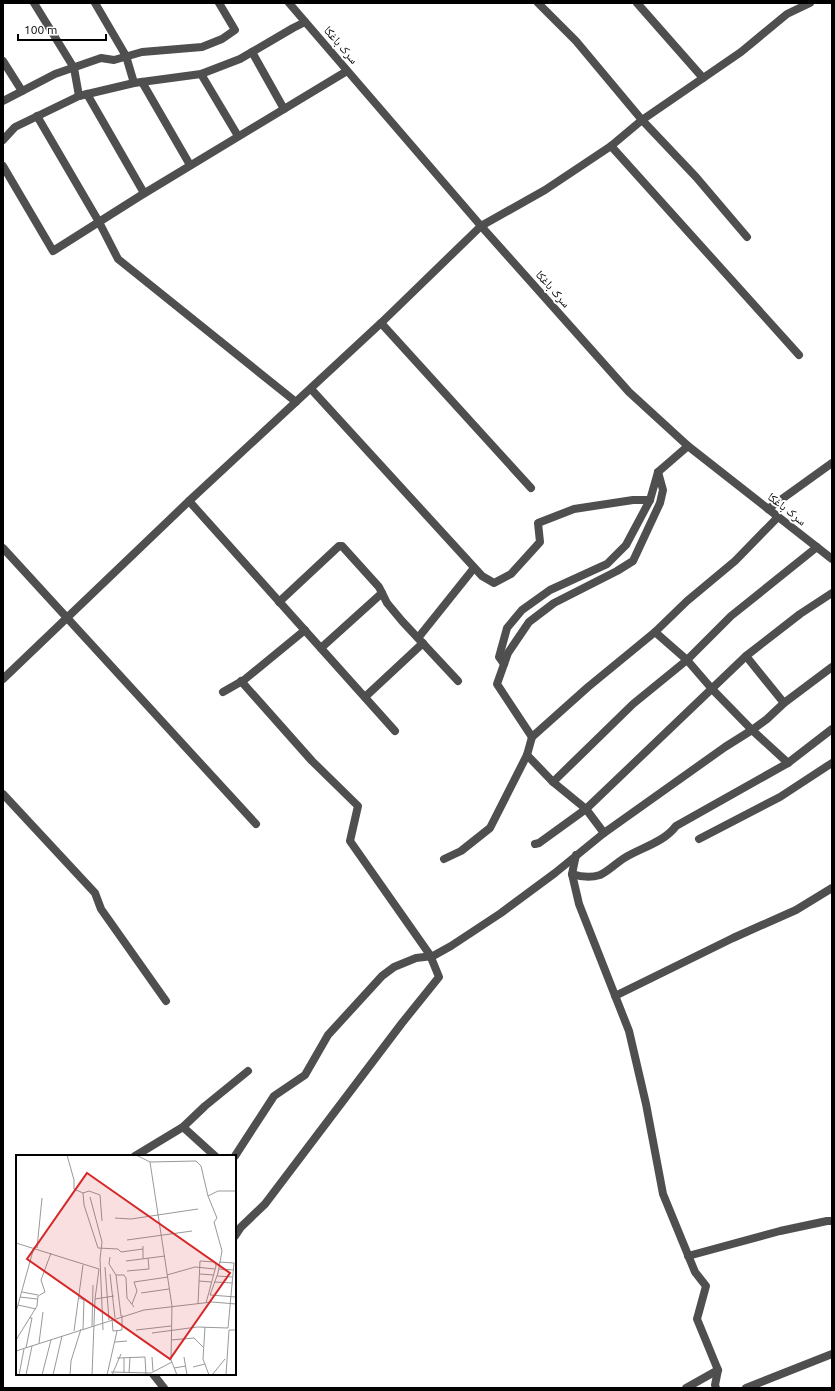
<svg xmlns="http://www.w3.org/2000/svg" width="835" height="1391" font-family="Ubuntu,'Noto Naskh Arabic',sans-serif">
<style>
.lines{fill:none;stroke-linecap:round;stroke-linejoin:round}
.minor{stroke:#4f4f4f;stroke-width:8}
.labels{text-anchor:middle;stroke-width:4;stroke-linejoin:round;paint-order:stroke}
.street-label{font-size:12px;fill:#000;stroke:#fff}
.inset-road{fill:none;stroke:#999;stroke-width:1}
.view{fill:#d62828;fill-opacity:0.15;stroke:#d62828;stroke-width:2}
.inset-edge{fill:none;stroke:#000;stroke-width:2}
</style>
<rect width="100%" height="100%" fill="#fff"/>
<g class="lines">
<!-- minor -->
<g class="minor">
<polyline points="34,3 74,68 79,96"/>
<polyline points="95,3 126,56 134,83"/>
<polyline points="289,3 481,226 629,392 688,446 832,559"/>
<polyline points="538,3 576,41 642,120 696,177 747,237"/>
<polyline points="637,3 703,78"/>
<polyline points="252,52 284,109"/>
<polyline points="3,61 22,91"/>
<polyline points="201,74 238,136"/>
<polyline points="142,82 190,165"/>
<polyline points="87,94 144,193"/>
<polyline points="3,101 55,74 101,58 114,60 142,52 202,47 222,39 235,30 219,3"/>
<polyline points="37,116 99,222 118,259 296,402"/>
<polyline points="3,140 15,127 79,96 134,83 201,74 240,59 293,28 305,22"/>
<polyline points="611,146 799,355"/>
<polyline points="3,166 53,251 140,196 347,71"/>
<polyline points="381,323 531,488"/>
<polyline points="311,389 482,576 494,583 511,574 540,542 538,523 574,509 633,500 650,500"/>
<polyline points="189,501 395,731"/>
<polyline points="768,509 832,463"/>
<polyline points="3,548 256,824"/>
<polyline points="279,602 339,546 342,546 379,587 387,603 402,621 458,681"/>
<polyline points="655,632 687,660 712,689 752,730 788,763"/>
<polyline points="418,638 474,568"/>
<polyline points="321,648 382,593"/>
<polyline points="746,656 784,703"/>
<polyline points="504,664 499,657 507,628 522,610 550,590 607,564 626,545 650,500 658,472 688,446"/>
<polyline points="3,679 189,501 381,323 481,226 545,190 611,146 642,120 741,52 787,14 810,3"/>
<polyline points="223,692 244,680 305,630"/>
<polyline points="365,697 423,643"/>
<polyline points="532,737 497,684 508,653 529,622 554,603 617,571 633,561 660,503 663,490 658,472"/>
<polyline points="527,755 553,782 586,809 604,833"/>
<polyline points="553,782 633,704 687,660 731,616 817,547"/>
<polyline points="3,794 95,893 101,909 166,1001"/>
<polyline points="699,839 780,797 832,763"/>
<polyline points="535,844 539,843 586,809 746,656 800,614 832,593"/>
<polyline points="576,855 572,874 579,904 629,1031 646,1104 663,1194 695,1272 706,1286 697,1319 718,1370 715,1385 716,1388"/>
<polyline points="444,859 461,851 490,828 527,755 532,737 588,687 655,632 687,601 735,561 778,517"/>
<path d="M572,874C581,877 591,878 600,875C609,871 617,862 626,857C643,847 664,842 676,826L788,763L832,729"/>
<polyline points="615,996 733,938 796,910 832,888"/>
<polyline points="183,1127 215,1156"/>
<polyline points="135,1156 183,1127 205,1106 248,1071"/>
<polyline points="235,1156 274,1096 305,1075 328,1035 382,976 394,967 416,958 433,956 451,946 501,913 555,873 604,833 725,747 752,730 767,719 784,703 832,667"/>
<polyline points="235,1236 241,1227 265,1204 402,1023 439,977 430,955 350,841 358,806 312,761 241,681"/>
<polyline points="688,1256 780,1231 827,1221 832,1221"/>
<polyline points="153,1374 164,1388"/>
<polyline points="686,1388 718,1370"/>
<polyline points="746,1388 832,1354"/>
</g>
</g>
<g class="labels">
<!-- street labels -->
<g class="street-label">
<text transform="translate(341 45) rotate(49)" y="4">سرک باغکا</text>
<text transform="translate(553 289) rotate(48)" y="4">سرک باغکا</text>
<text transform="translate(787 509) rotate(38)" y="4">سرک باغکا</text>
</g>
</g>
<!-- overview -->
<g transform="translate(16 1155)">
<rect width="220" height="220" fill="#fff"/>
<path class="inset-road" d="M51,0L58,25V34L67,38L68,50L82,93L102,94L105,97L127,94M120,0L134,7L180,6L185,11L192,41L202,36H220M134,7L156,151L155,205L161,220M67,38L73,36L84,40L86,66M192,41L201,63L198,67L206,96L202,118L194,140L220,142M74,42L86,87L84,104L87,175M99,63L115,64L182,54M111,85L176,76M0,88L83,114M127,91V104M21,93L26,43M94,102L93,109L100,120L105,161M110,106L149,101M89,112L93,165M203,114L218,115M111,116L133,114L132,103M94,119L99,163M184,119L198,120M100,120H108L110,123L111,143L118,152M151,120L179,112L199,114M201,121L217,122M183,126L195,127M198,127L217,128M6,137L22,140M125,138L153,134M4,142L21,144M63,143L68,145L67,174M79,144L98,141M116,149L121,136L118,127L152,122M182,149L184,106L199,107L200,111L190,148M2,150L20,154M0,157L18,92M96,164L97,176L106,175V160M76,171L77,130M189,172L187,204L193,220M120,175L155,171M58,176L67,110M136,178L181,172L212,173L218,108L203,107M0,185L21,151L22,141L29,137L25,125L35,98M155,185L178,183L187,192M99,187L111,186M23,188L27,157M10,193L16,163H13M0,196L128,155L196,147L220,149M136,202L137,216M168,202L171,220M101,203L129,202L130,220M108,203V218M177,212L189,209M158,213L170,211M95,217L135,218L156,207M113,218L114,202M3,220L8,194M10,220L16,191M26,220L35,185M37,220L46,181M54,220L55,206L65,174M76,220L79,144L83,114M91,220L101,176M96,220L105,199M196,220L209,204M210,220L213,175H220"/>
<path class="view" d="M71,18L214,118L154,204L11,104Z"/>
<rect width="220" height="220" class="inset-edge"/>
</g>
<!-- border -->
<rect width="835" height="1391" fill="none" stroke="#000000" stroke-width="8"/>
<!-- scale -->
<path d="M18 34v6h88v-6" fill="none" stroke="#000000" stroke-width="2"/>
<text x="24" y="34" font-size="12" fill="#000000" stroke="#ffffff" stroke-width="3" paint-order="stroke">100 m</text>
</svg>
